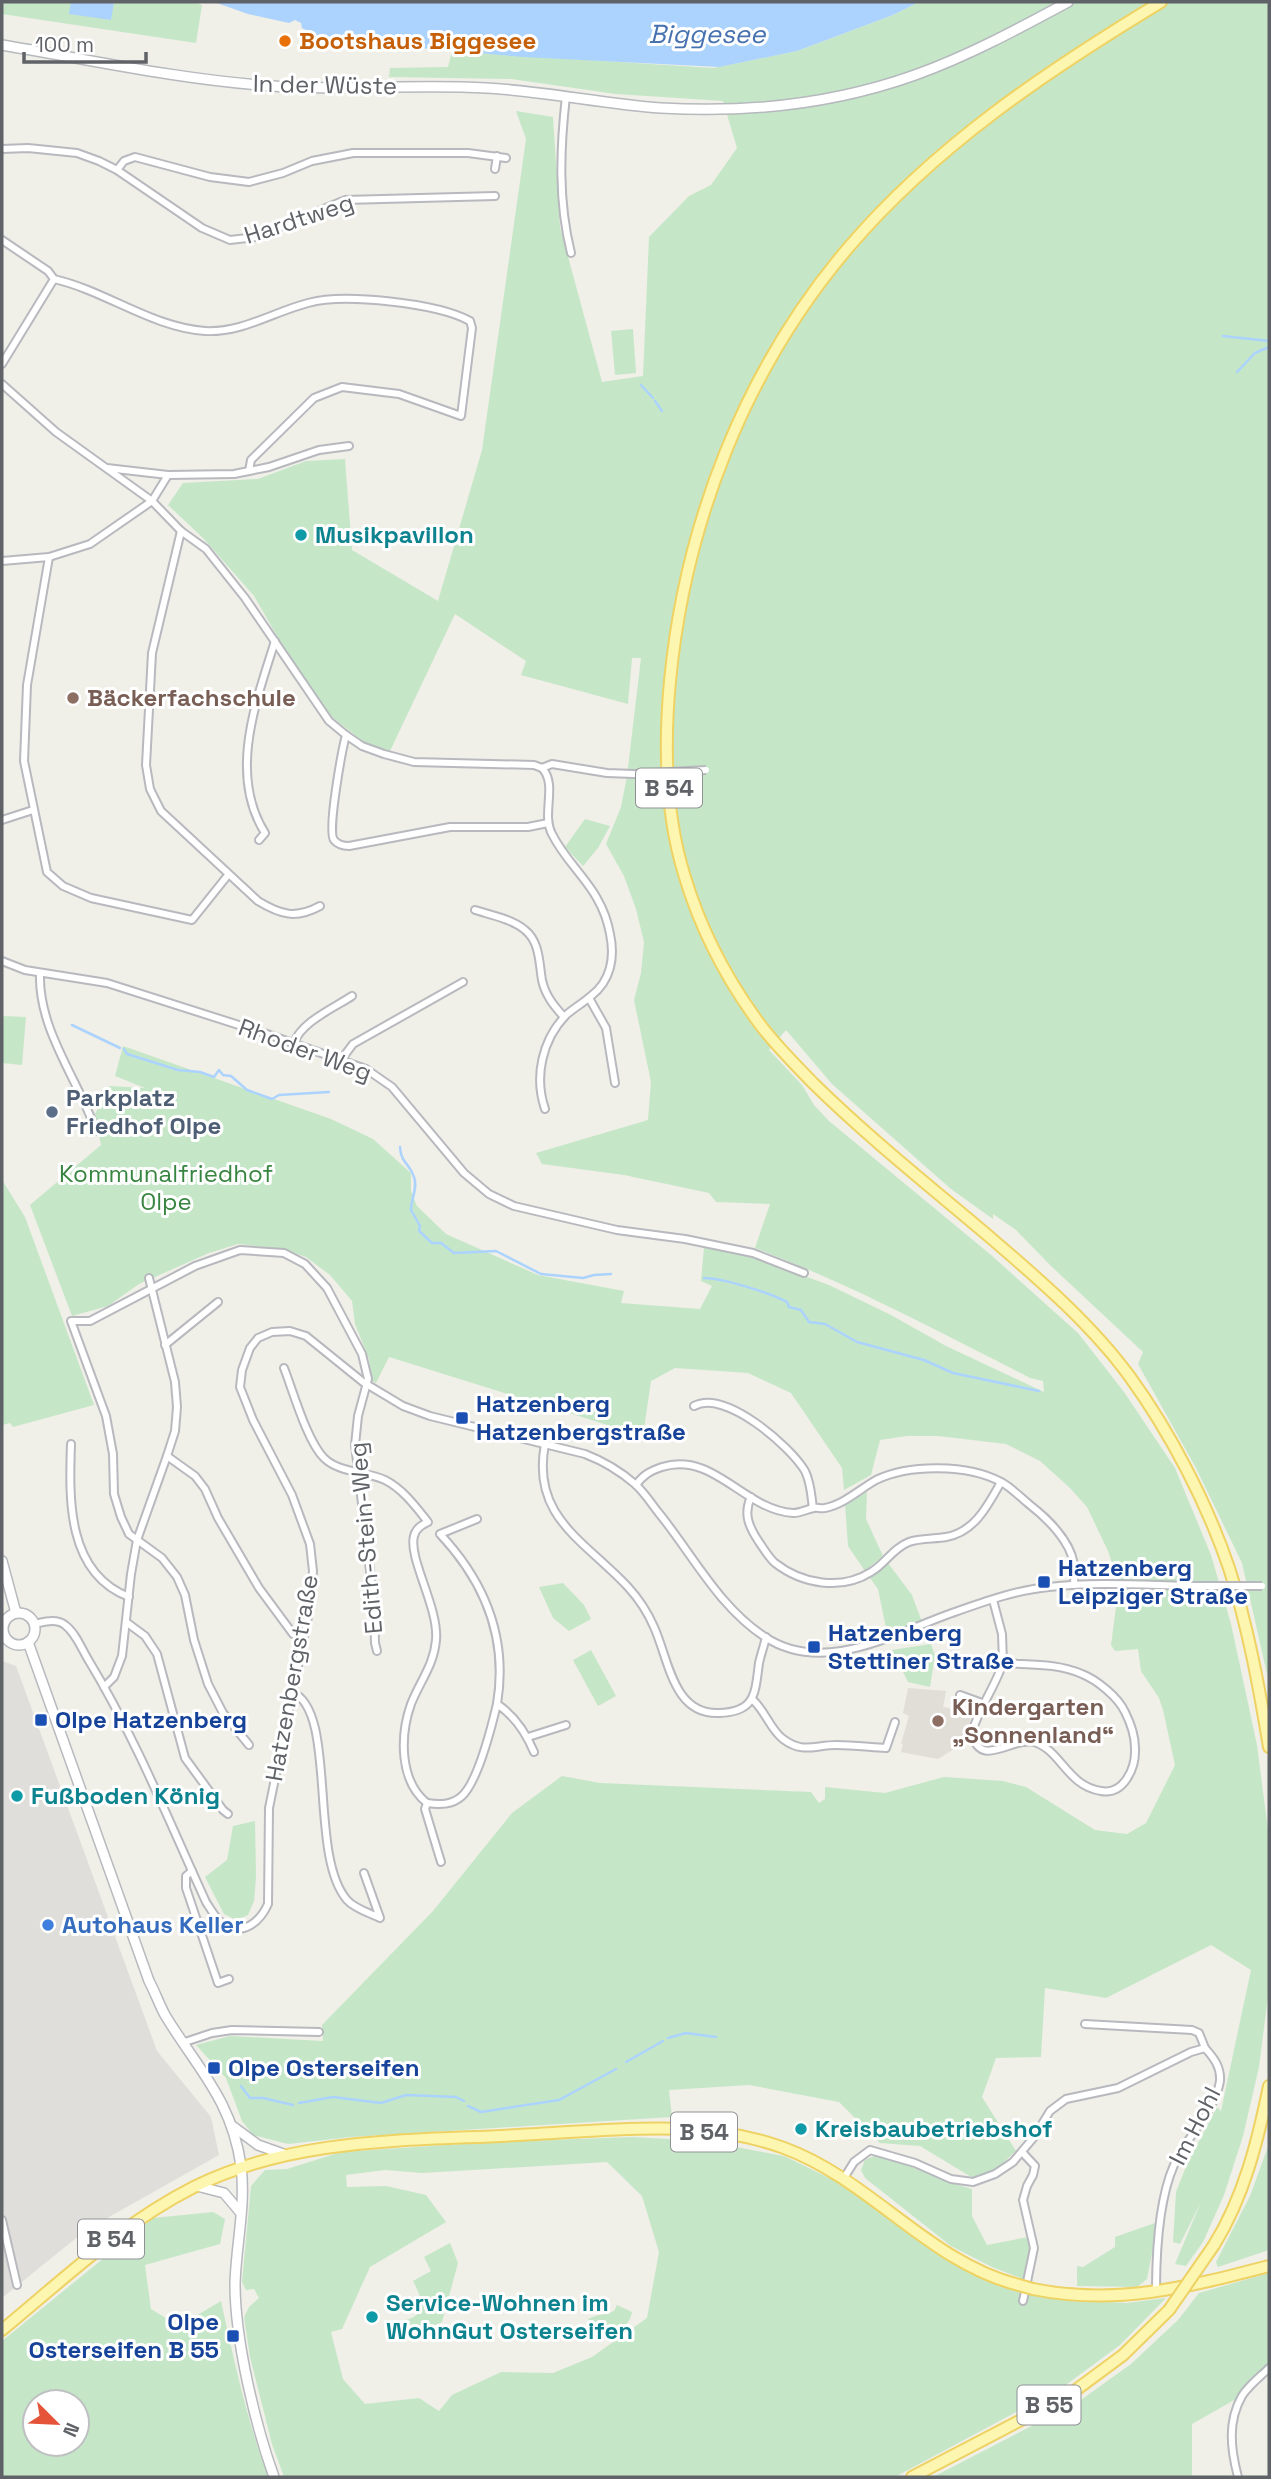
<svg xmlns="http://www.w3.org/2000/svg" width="1271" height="2479" font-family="'Space Grotesk',sans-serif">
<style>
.industrial{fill:#e0deda}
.education{fill:#e0ded6}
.green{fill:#c5e7c8;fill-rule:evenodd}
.water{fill:#acd3fd}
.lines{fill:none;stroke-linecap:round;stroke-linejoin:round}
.stream{stroke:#acd3fd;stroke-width:2.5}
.street-casing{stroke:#b8b9be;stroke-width:10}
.secondary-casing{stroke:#b6b9be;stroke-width:12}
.primary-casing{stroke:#eed263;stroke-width:14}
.street{stroke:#fff;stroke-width:6}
.secondary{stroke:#fff;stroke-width:9}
.primary{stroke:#fdf6b0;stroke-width:10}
.street-bridge-casing{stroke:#b8b9be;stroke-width:10;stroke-linecap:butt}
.primary-bridge-casing{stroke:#eed263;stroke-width:14;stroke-linecap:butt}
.street-bridge{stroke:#fff;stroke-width:6}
.primary-bridge{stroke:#fdf6b0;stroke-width:10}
.food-dot{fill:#e8710a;stroke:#fff;stroke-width:2.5}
.culture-dot{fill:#0f9aa8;stroke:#fff;stroke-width:2.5}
.education-dot{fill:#8d6e63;stroke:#fff;stroke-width:2.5}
.service-dot{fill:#5c6f8a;stroke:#fff;stroke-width:2.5}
.transit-dot{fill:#1a4fb4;stroke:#fff;stroke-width:2.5}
.shop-dot{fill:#3f7fe0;stroke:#fff;stroke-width:2.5}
.labels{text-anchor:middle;stroke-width:6;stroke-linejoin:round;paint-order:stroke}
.shield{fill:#fff;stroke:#8f9195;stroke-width:2}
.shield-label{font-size:23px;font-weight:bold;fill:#5f6267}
.food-label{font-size:24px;font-weight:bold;fill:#c56008;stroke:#fff;text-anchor:start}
.street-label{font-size:24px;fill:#5f6267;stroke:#fff}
.culture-label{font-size:24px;font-weight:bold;fill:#0d838f;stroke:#fff;text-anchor:start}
.education-label{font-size:24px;font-weight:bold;fill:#785e54;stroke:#fff;text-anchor:start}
.service-label{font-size:24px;font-weight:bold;fill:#4e5e75;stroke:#fff;text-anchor:start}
.park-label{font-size:24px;fill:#388541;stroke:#fff}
.transit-label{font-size:24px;font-weight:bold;fill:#164399;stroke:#fff;text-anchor:start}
.shop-label{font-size:24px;font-weight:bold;fill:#366cbe;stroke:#fff;text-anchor:start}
.water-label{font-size:26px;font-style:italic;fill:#4772b0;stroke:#fff}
</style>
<rect width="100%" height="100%" fill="#f0efe8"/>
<!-- industrial -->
<polygon class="industrial" points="2,1661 16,1666 157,2051 211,2117 219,2155 86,2230 2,2298"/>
<!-- education -->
<polygon class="education" points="908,1688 946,1691 943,1707 949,1708 953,1713 963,1715 967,1707 973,1709 965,1738 954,1749 938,1759 901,1752 903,1744 901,1744 909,1716 903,1713"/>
<!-- green -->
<g class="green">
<polygon points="2,2 194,2 202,5 196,43 2,14"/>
<path d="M919,2H1269V1683L1242,1563L1196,1468L1138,1364L1143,1352L1051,1266L1016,1230L993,1214V1219L951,1189L832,1084L786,1030L769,1050L802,1085L814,1105L829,1121L991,1255L1078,1333L1124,1392L1175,1468L1211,1555L1231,1624L1257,1745L1269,1838V1988L1259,2067L1243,2136L1224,2195L1203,2242L1186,2266L1175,2264L1201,2202L1180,2244L1173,2242L1176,2192L1187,2164L1217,2107L1221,2111L1251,1970L1211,1945L1106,1998L1045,1988L1041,2057L996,2058L982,2097L1016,2151L996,2169L973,2178L920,2146L880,2143L839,2102L749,2085L669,2090L672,2117L351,2137L288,2144L253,2135L242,2121L226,2078L196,2045L230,2036L323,2041L322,2025L433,1911L512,1813L562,1776L600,1783L811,1792L819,1803L825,1799V1787L885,1793L944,1777L1003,1781L1026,1787L1095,1830L1127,1834L1146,1823L1175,1765L1163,1710L1159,1698L1141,1671L1138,1649L1115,1651L1111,1645L1118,1592L1117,1578L1108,1551L1087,1507L1070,1488L1040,1461L1006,1444L938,1436H907L880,1440L871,1475L844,1490L842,1468L791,1393L748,1373L675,1368L651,1381L643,1436L389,1357L376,1383L372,1381L369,1359L355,1324L352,1301L330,1275L306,1257L282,1249L238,1244L209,1253L139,1284L108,1306L72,1316L30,1205L101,1145L95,1114L109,1086L145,1088L115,1076L123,1046L331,1119L373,1139L411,1173V1191L417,1206L446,1234L538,1275L624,1291L621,1303L700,1309L712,1286L701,1281L704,1247L755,1258L829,1285L891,1315L946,1346L1044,1392L1043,1381L1030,1378C940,1332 850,1284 755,1248L770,1204L716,1202L709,1193L624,1175L542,1164L536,1153L648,1120L651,1082L634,1000L641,973L644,942L636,909L624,876L606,844L621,807L627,776L641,658H632L628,704L521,675L526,661L455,614L390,751L364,742L332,717L289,657L254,596L203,538L168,505L183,483L258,479L306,461L345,459L352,550L438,601L482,450L526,139L516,111L553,117L560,227L602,382L643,376L649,237L689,196L711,185L737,148L723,101L616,94L511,79L389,77L390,68L448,67L452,51L713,68L797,51L893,15Z"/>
<polygon points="633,329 636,373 615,375 611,331"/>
<polygon points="585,819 610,826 598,848 583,866 565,847"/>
<polygon points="2,1016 26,1017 22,1065 2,1063"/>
<polygon points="2,1180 25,1217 94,1405 13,1427 10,1423 2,1425"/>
<polygon points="867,1492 866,1519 883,1556 865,1571 848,1546 845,1504"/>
<polygon points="888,1563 912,1595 922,1622 887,1633 878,1589 870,1578"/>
<polygon points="563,1583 584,1605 591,1619 569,1631 553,1618 539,1587"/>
<polygon points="931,1644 935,1656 930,1687 908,1682 892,1650"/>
<polygon points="591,1650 616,1696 598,1706 573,1660"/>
<polygon points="255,1821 256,1877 254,1901 248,1915 236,1920 224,1914 205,1877 227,1860 233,1826"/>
<path d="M632,2137L703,2141L784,2156L852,2189L940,2256L1002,2285L1053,2299L1127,2303L1166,2298L1120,2345L1063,2387L895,2477H284L272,2444L250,2357L244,2317L249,2307L259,2298L254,2289L246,2290L242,2282L251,2186L265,2170L287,2169L341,2152L492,2142ZM607,2162L642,2196L659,2252L647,2318L592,2357L553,2373L501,2372L452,2395L439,2411L419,2398L365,2404L343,2379L331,2332L342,2329L370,2267L446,2222L426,2195L386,2186L347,2187L346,2175L385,2170L422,2173Z"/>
<polygon points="1269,2144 1269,2250 1218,2267 1216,2262 1250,2196"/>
<path d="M876,2155C909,2163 939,2181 972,2189V2216L987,2245L1028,2237L1030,2251L1023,2279L992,2267L951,2246L865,2178L861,2170L865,2160Z"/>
<path d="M213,2212L225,2219L220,2244L145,2265L151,2309L179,2326L221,2301C234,2361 247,2420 268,2477H2V2341L153,2218ZM77,2402V2444H35V2402Z"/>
<polygon points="1158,2222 1147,2279 1137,2287 1077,2286 1077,2266 1083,2267 1115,2247 1115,2237"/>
<path d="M450,2243L458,2263L442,2322L419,2333L416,2327L404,2329L406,2320C429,2314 421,2296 413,2281L431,2271L424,2257Z"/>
<polygon points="1269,2273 1269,2364 1236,2399 1192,2424 1192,2477 933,2477 1078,2402 1131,2364 1178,2320 1199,2293"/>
<path d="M617,2305L632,2312C629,2329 615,2333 600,2340L588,2319C597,2314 605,2315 614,2311Z"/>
</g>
<!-- water -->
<g class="water">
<polygon points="71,2 114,2 111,20 69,14"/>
<polygon points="214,2 919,2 893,15 797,51 719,67 523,57 316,39 308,37 308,31 302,28 301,23 295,20 289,23 248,14"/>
</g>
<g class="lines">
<!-- stream -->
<g class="stream">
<polyline points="1223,336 1269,341"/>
<polyline points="1237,372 1255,353 1269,347"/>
<polyline points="641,385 653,398"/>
<polyline points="655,401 662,411"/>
<polyline points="72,1025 120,1048"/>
<polyline points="124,1049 127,1054 178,1070 200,1072 214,1077 219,1070 223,1075 231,1076 247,1090 272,1099 279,1095 329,1092"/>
<path d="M400,1147C401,1164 410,1163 414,1177C418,1188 411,1199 411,1210L420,1226L419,1231L432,1243H441L454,1253L496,1251L541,1274L583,1278L594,1275L611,1274"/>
<path d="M704,1278C723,1278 770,1293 787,1302L789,1307L801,1310L809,1322L825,1324L857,1342L924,1360L953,1373L1039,1391"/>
<polyline points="668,2038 686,2033 716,2037"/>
<polyline points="626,2062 663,2041"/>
<polyline points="241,2086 250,2098 263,2098 293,2105"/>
<polyline points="299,2103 333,2097 381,2103 406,2095 456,2097 464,2101"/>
<polyline points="468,2106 481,2112 559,2100 616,2069"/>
</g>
<defs>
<g id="street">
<path d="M566,96C560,149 558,201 571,253"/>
<polyline points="2,149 28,148 77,153 99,161 117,170 202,228 230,240 256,237 345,200 495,196"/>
<polyline points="495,169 497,156"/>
<polyline points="117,170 124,161 135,157 210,177 249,182 283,173 312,161 353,153 468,153 506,158"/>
<path d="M2,240L48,271L54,279C106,291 151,327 205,331C242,333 273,312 308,303C344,293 437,303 470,321L472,328L461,416L399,394L342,387L314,398L251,460L249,471"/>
<polyline points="2,364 54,279"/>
<polyline points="2,384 56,432 152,501 181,531 206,549 245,598 329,721 346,735 362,746 384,754 414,762 534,765 542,768"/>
<polyline points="107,468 168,475"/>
<path d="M181,531L152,653L146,765L150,789L161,811L258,901C281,915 296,919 320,906"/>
<polyline points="49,557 27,685 24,761 47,872 63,886 91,898 192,920 228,875"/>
<polyline points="2,561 49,557 90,544 152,501 168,475 234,474 269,467 319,450 349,446"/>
<path d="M346,735C342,750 327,831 334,840C338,845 344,846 349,846L450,827H528L548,823"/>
<path d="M542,768C558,785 541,813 552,834C570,870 602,888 610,934C615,957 611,981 591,996C583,1003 574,1008 566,1015C542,1040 534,1077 545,1109"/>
<polyline points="542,768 552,764 607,773 634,774"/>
<polyline points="2,820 33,810"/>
<path d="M259,840L265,833C228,774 256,702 275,641"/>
<path d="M475,910C491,915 512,919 525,930C540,942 539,963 542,980C545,995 554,1006 564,1017"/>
<polyline points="2,961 25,970 107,983 267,1034 366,1069 392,1087 464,1173 489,1194 514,1206 617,1230 685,1239 753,1253 804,1273"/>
<path d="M40,973C38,1030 78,1079 96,1131"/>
<polyline points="589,998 606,1028 615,1083"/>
<path d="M294,1043C301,1022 334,1008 352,996"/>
<polyline points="341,1060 353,1044 463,982"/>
<polyline points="165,1345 218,1302"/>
<path d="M284,1368C293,1391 307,1441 324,1458C339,1473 366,1471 385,1480C403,1489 416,1507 428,1522C422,1525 416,1528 414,1536C408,1558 439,1608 436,1640C434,1665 420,1681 411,1704C400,1735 399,1781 427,1803L425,1809L441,1862"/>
<path d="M694,1406C725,1389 790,1446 805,1471C811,1483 811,1495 813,1508"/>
<path d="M71,1444C69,1500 67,1573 129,1597"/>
<path d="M545,1444C531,1517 584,1540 628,1587C638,1598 648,1613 654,1627C669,1660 673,1715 719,1713C756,1712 755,1693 759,1663C761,1654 764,1646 766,1637"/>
<polyline points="167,1456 195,1476 205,1489 218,1518 259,1588 293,1634 303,1638"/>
<path d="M636,1485C643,1475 650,1471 662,1467C714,1451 744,1510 793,1513C801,1513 807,1509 814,1508C817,1507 821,1509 825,1508C843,1505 860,1489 876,1480C909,1464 968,1464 1001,1482C1011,1487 1021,1498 1030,1505C1048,1519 1070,1541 1074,1564C1075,1571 1074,1579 1074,1585"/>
<path d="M751,1497C743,1514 749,1527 759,1542C764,1549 769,1558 775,1563C802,1584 841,1591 871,1572C885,1564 893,1548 909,1542C919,1538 935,1539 946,1537C975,1532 988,1505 1001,1482"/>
<path d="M477,1519L440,1534C485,1582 508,1638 497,1704"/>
<path d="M993,1600L1002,1634L1003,1663C1030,1665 1057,1663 1082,1674C1097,1680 1118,1697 1125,1712C1130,1722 1135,1737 1135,1748C1136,1768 1124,1795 1101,1791C1067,1786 1061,1750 1034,1742C1013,1736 979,1771 972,1732C979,1708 995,1687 1003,1663"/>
<polyline points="126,1622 145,1636 157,1654 185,1758 223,1810 228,1814"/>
<path d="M34,1624C44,1622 56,1618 65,1625C76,1633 82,1650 89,1661C135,1737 169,1821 206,1902C211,1910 216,1919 223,1924C242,1937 260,1922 268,1904L269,1808L311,1602L313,1571L310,1544L292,1495L253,1420L240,1387L242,1370L250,1348L258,1338L272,1332L290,1331L306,1336L363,1382L403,1406L430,1416L585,1454C603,1461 620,1471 635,1484C644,1492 651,1503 658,1512C693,1555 718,1606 765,1637C824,1676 895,1633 952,1613C983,1602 1016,1590 1049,1587C1102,1581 1155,1586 1208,1586"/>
<polyline points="2,1637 4,1636"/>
<polyline points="104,1687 114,1677 122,1656 131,1574 137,1540 167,1456 175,1431 177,1407 175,1382 149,1278"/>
<path d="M292,1692C338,1711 308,1855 347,1900C355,1909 370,1913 380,1918L364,1873"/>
<polyline points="960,1695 985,1704"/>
<path d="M753,1700C766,1712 770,1729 783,1739C803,1754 815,1745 836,1745C852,1745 869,1747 886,1748L895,1722"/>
<polyline points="528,1737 566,1725"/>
<polyline points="249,1745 223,1713 208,1684 194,1640 185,1595 177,1577 162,1558 129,1534 121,1517 114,1494 113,1454 106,1416 71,1321 90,1321 195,1266 240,1250 284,1253 305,1264 327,1288 362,1354 368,1379 358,1416 355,1445 374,1604 375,1643 377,1651"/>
<path d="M427,1803C440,1805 452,1805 462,1796C478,1781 492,1725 497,1704C515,1716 526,1733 534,1752"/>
<polyline points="192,1871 186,1876 186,1888 218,1983 229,1979"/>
<polyline points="1085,2024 1192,2030 1199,2033 1205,2048"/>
<polyline points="185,2042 212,2033 232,2030 319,2032"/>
<path d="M844,2178L854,2162L870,2150L915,2163L951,2179L973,2182L995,2174L1013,2162L1034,2137L1050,2111L1066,2099L1118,2088L1191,2052L1205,2048C1214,2058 1221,2067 1220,2081C1215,2112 1186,2137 1174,2165C1159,2199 1156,2255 1156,2292"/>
<polyline points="2,2220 17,2285"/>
<polyline points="1023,2301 1034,2248 1023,2200 1027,2186 1033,2175 1035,2166 1023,2153"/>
<path d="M1238,2477C1231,2450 1227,2422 1242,2396C1248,2386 1261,2376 1269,2368"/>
</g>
<g id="secondary">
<path d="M2,45C91,60 182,80 273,86C344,91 415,84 486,88C545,91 602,104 661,108C746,113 834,104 915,75C968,56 1018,29 1068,2"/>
<polyline points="2,1561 16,1613"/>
<circle cx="19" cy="1629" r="16"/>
<path d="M28,1642L149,1981C155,1992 159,2004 165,2015C197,2068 232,2100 241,2166C246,2205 236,2245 235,2284C235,2340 255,2424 274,2477"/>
<polyline points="231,2125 258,2145 286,2155"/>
<polyline points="197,2186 224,2193 240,2212"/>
</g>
<g id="primary">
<path d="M1161,2C1047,71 936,145 848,248C745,369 685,524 670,681C664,745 665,812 684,874C699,925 725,976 756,1019C772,1042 793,1062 813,1083C870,1139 932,1188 992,1239C1041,1281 1092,1325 1130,1377C1170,1432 1207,1503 1229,1568C1248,1626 1259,1687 1269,1747"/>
<path d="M1214,2245C1244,2197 1258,2140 1269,2086"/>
<path d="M1033,2289C1117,2306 1188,2287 1269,2266"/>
<path d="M2,2330C64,2279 121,2224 194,2187C294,2137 410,2141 518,2135C604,2131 701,2117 784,2148C871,2180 930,2263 1019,2285"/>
<polyline points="912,2477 1069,2395 1123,2355 1169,2310"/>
</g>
</defs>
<!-- street casing -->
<use href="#street" class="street-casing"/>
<!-- secondary casing -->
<use href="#secondary" class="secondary-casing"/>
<!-- primary casing -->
<use href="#primary" class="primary-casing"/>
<!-- street -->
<use href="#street" class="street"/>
<!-- secondary -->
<use href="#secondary" class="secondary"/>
<!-- primary -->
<use href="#primary" class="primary"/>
<defs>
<g id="street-bridge">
<polyline points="634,774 706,770"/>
<polyline points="1208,1586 1262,1586"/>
</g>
<g id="primary-bridge">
<polyline points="1019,2285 1033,2289"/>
<polyline points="1169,2310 1214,2245"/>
</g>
</defs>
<!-- street-bridge casing -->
<use href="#street-bridge" class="street-bridge-casing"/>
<!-- primary-bridge casing -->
<use href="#primary-bridge" class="primary-bridge-casing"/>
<!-- street-bridge -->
<use href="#street-bridge" class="street-bridge"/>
<!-- primary-bridge -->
<use href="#primary-bridge" class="primary-bridge"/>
</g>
<!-- markers -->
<circle class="food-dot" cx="285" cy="41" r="7"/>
<g class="culture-dot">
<circle cx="301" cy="535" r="7"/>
<circle cx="17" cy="1796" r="7"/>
<circle cx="801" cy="2129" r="7"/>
<circle cx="372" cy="2317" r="7"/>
</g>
<g class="education-dot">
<circle cx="73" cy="698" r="7"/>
<circle cx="938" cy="1721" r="7"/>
</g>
<circle class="service-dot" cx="52" cy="1112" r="7"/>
<g class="transit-dot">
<rect x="455" y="1411" width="14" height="14" rx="3.5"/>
<rect x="1037" y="1575" width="14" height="14" rx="3.5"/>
<rect x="807" y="1640" width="14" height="14" rx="3.5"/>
<rect x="34" y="1713" width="14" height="14" rx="3.5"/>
<rect x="207" y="2061" width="14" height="14" rx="3.5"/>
<rect x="226" y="2329" width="14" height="14" rx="3.5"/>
</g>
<circle class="shop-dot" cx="48" cy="1925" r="7"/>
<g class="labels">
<!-- shield labels -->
<g class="shield">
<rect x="636" y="768.5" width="66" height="39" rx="5"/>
<rect x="671" y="2112.5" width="66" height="39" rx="5"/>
<rect x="78" y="2219.5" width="66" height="39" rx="5"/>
<rect x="1017.5" y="2385.5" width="63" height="39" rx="5"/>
</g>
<g class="shield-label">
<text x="669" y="796">B 54</text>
<text x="704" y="2140">B 54</text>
<text x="111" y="2247">B 54</text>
<text x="1049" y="2413">B 55</text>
</g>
<!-- food labels -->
<g class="food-label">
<text x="299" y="49">Bootshaus Biggesee</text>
</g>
<!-- street labels -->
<g class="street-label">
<text transform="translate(325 85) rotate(1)" y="8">In der Wüste</text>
<text transform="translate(299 219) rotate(-18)" y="8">Hardtweg</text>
<text transform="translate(305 1050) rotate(20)" y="8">Rhoder Weg</text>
<text transform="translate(366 1538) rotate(-95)" y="8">Edith-Stein-Weg</text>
<text transform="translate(292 1678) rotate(-80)" y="8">Hatzenbergstraße</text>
<text transform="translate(1195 2126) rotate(-63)" y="8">Im Hohl</text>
</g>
<!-- culture labels -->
<g class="culture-label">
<text x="315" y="543">Musikpavillon</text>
<text x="31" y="1804">Fußboden König</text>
<text x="815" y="2137">Kreisbaubetriebshof</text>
<text x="386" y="2311">Service-Wohnen im<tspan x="386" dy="28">WohnGut Osterseifen</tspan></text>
</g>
<!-- education labels -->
<g class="education-label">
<text x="87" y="706">Bäckerfachschule</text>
<text x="952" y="1715">Kindergarten<tspan x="952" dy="28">„Sonnenland“</tspan></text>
</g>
<!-- service labels -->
<g class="service-label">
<text x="66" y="1106">Parkplatz<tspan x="66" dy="28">Friedhof Olpe</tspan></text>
</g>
<!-- park labels -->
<g class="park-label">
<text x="166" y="1182">Kommunalfriedhof<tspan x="166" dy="28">Olpe</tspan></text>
</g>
<!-- transit labels -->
<g class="transit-label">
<text x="476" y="1412">Hatzenberg<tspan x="476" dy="28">Hatzenbergstraße</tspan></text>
<text x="1058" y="1576">Hatzenberg<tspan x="1058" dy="28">Leipziger Straße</tspan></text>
<text x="828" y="1641">Hatzenberg<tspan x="828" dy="28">Stettiner Straße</tspan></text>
<text x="55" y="1728">Olpe Hatzenberg</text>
<text x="228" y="2076">Olpe Osterseifen</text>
<text x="219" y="2330" text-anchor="end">Olpe<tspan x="219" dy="28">Osterseifen B 55</tspan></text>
</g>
<!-- shop labels -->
<g class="shop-label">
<text x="62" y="1933">Autohaus Keller</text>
</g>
<!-- water labels -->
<g class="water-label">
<text x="707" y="43">Biggesee</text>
</g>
</g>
<!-- border -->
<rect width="1271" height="2479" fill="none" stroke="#5f6267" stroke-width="7"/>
<!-- north arrow -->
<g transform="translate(56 2423) rotate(114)"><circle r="33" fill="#ffffff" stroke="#bfc0c2" stroke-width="2"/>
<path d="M0-5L12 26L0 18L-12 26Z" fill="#e55439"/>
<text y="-10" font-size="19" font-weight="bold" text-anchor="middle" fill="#5f6267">N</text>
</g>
<!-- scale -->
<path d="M24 52v10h122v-10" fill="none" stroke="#5f6267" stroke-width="3.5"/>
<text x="35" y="52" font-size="21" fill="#5f6267" stroke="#ffffff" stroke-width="5" paint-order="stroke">100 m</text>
</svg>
